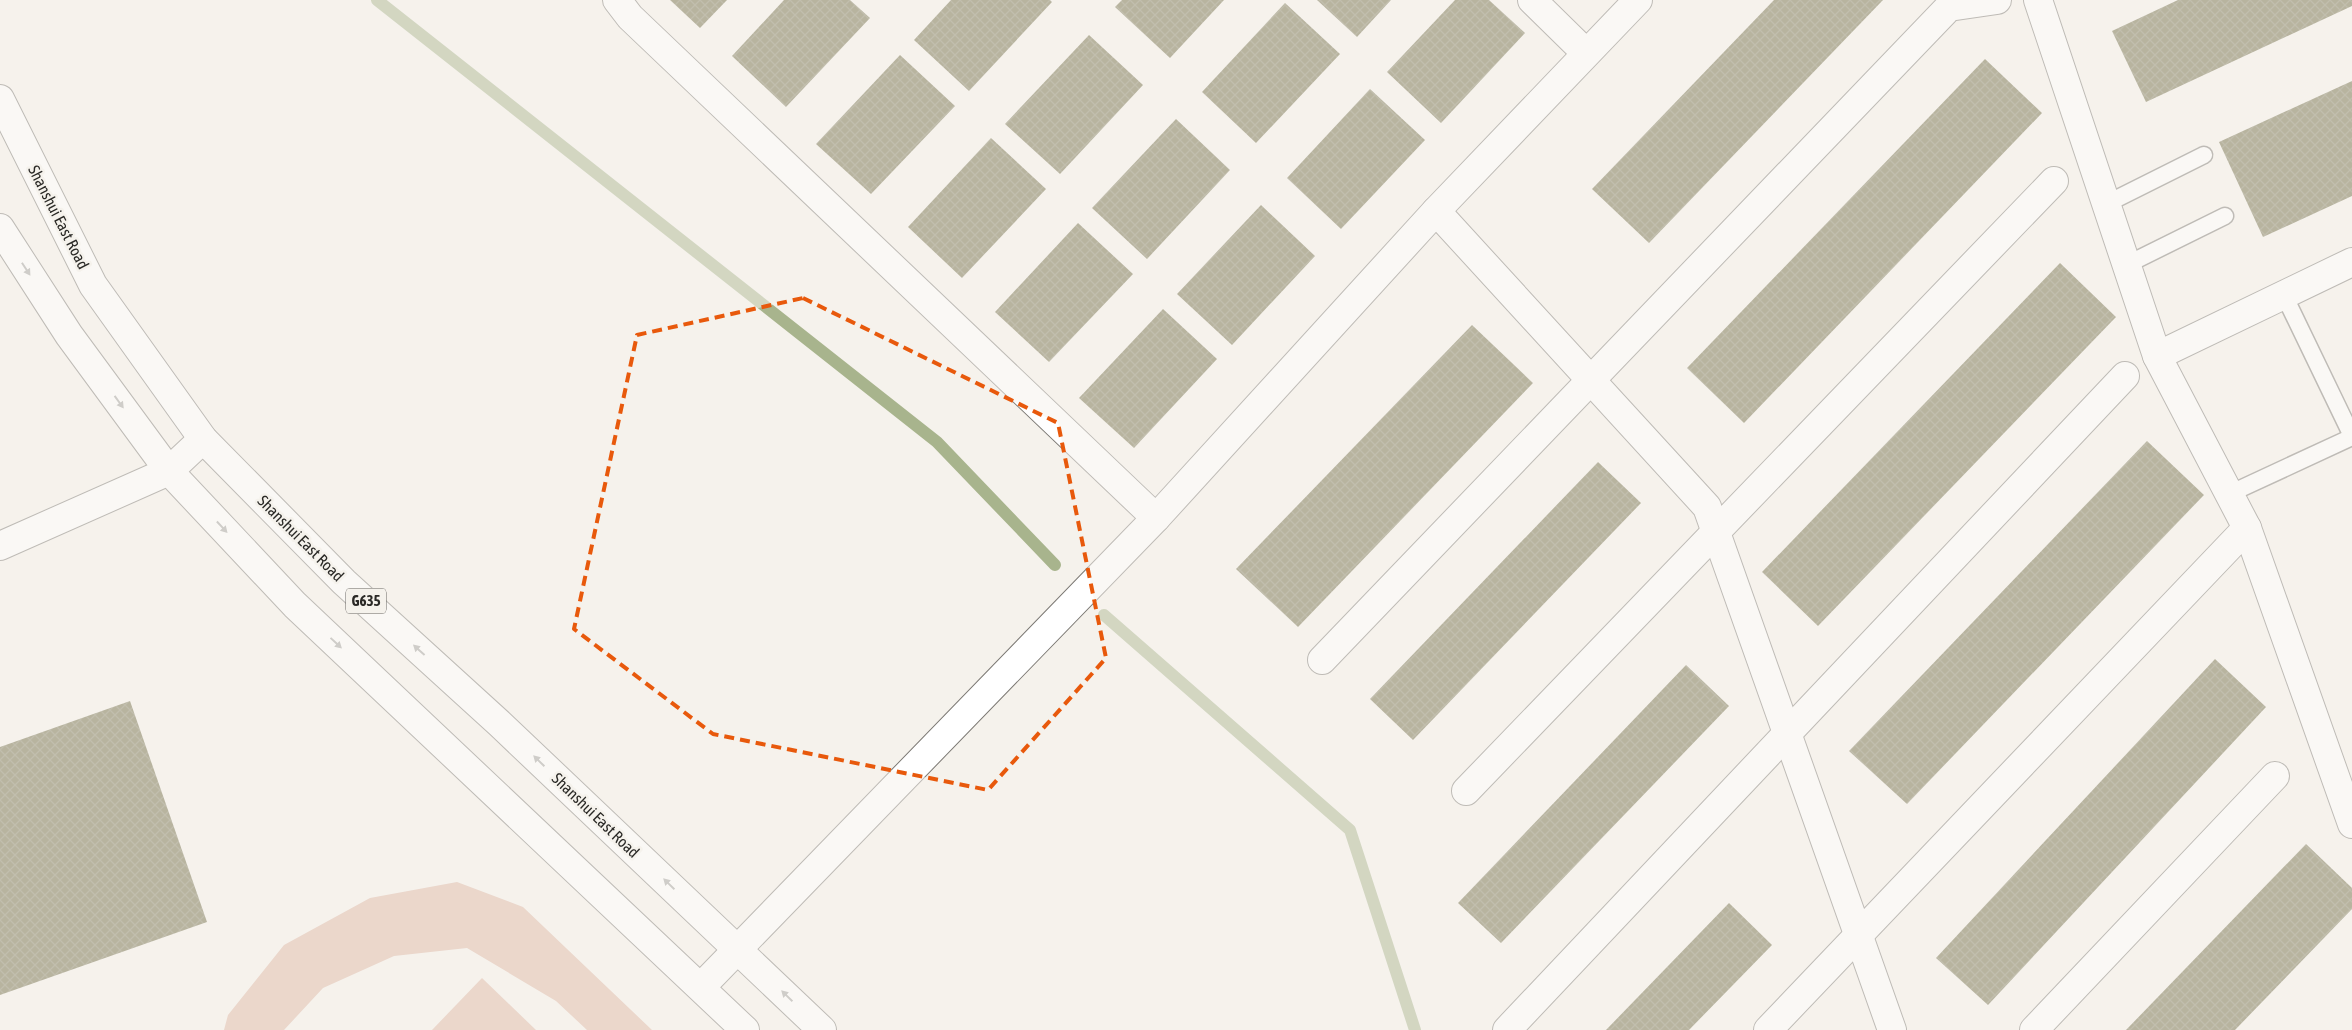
<svg xmlns="http://www.w3.org/2000/svg" width="2352" height="1030" font-family="'Asap Condensed',sans-serif">
<style>
.garden{fill:#ddb5a2}
.lines{fill:none;stroke-linecap:round;stroke-linejoin:round}
.stream{stroke:#a8b48d;stroke-width:12}
.building{fill:url(#building-cross-hatch)}
.lane-casing{stroke:#7c7974;stroke-width:19}
.street-casing{stroke:#7c7974;stroke-width:30}
.highway-casing{stroke:#7c7974;stroke-width:30}
.lane{stroke:#fff;stroke-width:16}
.street{stroke:#fff;stroke-width:28}
.highway{stroke:#fff;stroke-width:28}
.oneway{fill:#9f9f9d}
.marked{fill:none;stroke:#e8590c;stroke-width:4;stroke-dasharray:10 6;stroke-linejoin:round}
.labels{text-anchor:middle;stroke-width:5;stroke-linejoin:round;paint-order:stroke}
.shield{fill:#f5f2ec;stroke:#676561;stroke-width:1}
.shield-label{font-size:15px;font-weight:bold;fill:#2a2926}
.street-label{font-size:16px;fill:#2a2926;stroke:#f5f2ec}
</style>
<defs>
<pattern id="building-cross-hatch" width="8" height="8" patternUnits="userSpaceOnUse" patternTransform="scale(1.25)"><rect width="8" height="8" fill="#6d6842"/><path d="M0 0l8 8M0 8l8-8" fill="none" stroke="#827e61"/></pattern>
</defs>
<rect width="100%" height="100%" fill="#f5f2ec"/>
<!-- garden -->
<g class="garden">
<polygon points="457,882 523,907 652,1030 587,1030 556,1001 467,948 394,956 323,988 284,1030 224,1030 228,1015 284,945 370,898"/>
<polygon points="482,978 536,1030 432,1030"/>
</g>
<g class="lines">
<!-- stream -->
<g class="stream">
<polyline points="377,0 937,442 1055,565"/>
<polyline points="1104,615 1350,830 1415,1030"/>
</g>
</g>
<!-- building -->
<g class="building">
<polygon points="670,0 727,0 700,28"/>
<polygon points="784,0 850,0 870,18 786,107 732,56"/>
<polygon points="951,0 1050,0 1052,2 969,91 914,40"/>
<polygon points="1122,0 1224,0 1170,58 1115,7"/>
<polygon points="1317,0 1391,0 1357,37"/>
<polygon points="1455,0 1489,0 1525,33 1441,123 1387,72"/>
<polygon points="1774,0 1883,0 1649,243 1592,189"/>
<polygon points="2178,0 2352,0 2352,6 2146,102 2112,31"/>
<polygon points="1285,3 1340,54 1256,143 1202,92"/>
<polygon points="1089,35 1143,85 1060,174 1005,124"/>
<polygon points="900,55 955,106 871,194 816,144"/>
<polygon points="1985,59 2042,113 1744,423 1687,368"/>
<polygon points="2352,81 2352,196 2263,237 2219,142"/>
<polygon points="1370,89 1425,140 1341,229 1287,178"/>
<polygon points="1176,119 1230,170 1147,259 1092,208"/>
<polygon points="991,138 1046,189 962,278 908,227"/>
<polygon points="1261,205 1315,256 1232,345 1177,294"/>
<polygon points="1078,223 1133,274 1049,362 995,312"/>
<polygon points="2060,263 2116,317 1818,626 1762,572"/>
<polygon points="1163,309 1217,359 1134,448 1079,398"/>
<polygon points="1472,325 1533,383 1298,627 1236,569"/>
<polygon points="2147,441 2204,495 1907,804 1849,751"/>
<polygon points="1598,462 1641,503 1413,740 1370,699"/>
<polygon points="2215,659 2266,707 1988,1005 1936,958"/>
<polygon points="1686,665 1729,706 1501,943 1458,903"/>
<polygon points="130,701 207,922 0,995 0,747"/>
<polygon points="2306,844 2352,888 2352,909 2235,1030 2126,1030"/>
<polygon points="1729,903 1772,945 1689,1030 1606,1030"/>
</g>
<g class="lines">
<defs>
<g id="lane">
<polyline points="2106,204 2204,155"/>
<polyline points="2126,265 2225,216"/>
<polyline points="2284,295 2352,436"/>
<polyline points="2229,494 2352,437"/>
</g>
<g id="street">
<polyline points="617,0 630,17 1156,518"/>
<polyline points="1532,0 1586,53"/>
<polyline points="2038,0 2157,356 2247,528 2352,824"/>
<polyline points="1436,211 1707,507 1892,1030"/>
<polyline points="2157,356 2352,262"/>
<polyline points="0,546 169,471 203,439"/>
<polyline points="1322,660 1949,7 1997,0"/>
<polyline points="1466,791 2054,181"/>
<polyline points="701,987 1156,518 1436,211 1638,0"/>
<polyline points="1507,1030 2125,376"/>
<polyline points="1768,1030 2247,528"/>
<polyline points="2034,1030 2275,776"/>
</g>
<g id="highway">
<polyline points="0,99 93,285 203,439 344,582 500,724 822,1030"/>
<polyline points="0,228 69,335 169,471 295,605 745,1030"/>
</g>
</defs>
<!-- lane casing -->
<use href="#lane" class="lane-casing"/>
<!-- street casing -->
<use href="#street" class="street-casing"/>
<!-- highway casing -->
<use href="#highway" class="highway-casing"/>
<!-- lane -->
<use href="#lane" class="lane"/>
<!-- street -->
<use href="#street" class="street"/>
<!-- highway -->
<use href="#highway" class="highway"/>
</g>
<!-- one-way arrows -->
<defs><path id="oneway-solid" d="M-6-.8H1V-3.2L6.5 0L1 3.2V.8H-6Z" transform="scale(1.25)"/></defs>
<g class="oneway">
<use href="#oneway-solid" transform="translate(26 269) rotate(57)"/>
<use href="#oneway-solid" transform="translate(119 402) rotate(54)"/>
<use href="#oneway-solid" transform="translate(222 527) rotate(47)"/>
<use href="#oneway-solid" transform="translate(336 643) rotate(43)"/>
<use href="#oneway-solid" transform="translate(419 650) rotate(-138)"/>
<use href="#oneway-solid" transform="translate(539 761) rotate(-136)"/>
<use href="#oneway-solid" transform="translate(669 884) rotate(-136)"/>
<use href="#oneway-solid" transform="translate(787 996) rotate(-136)"/>
</g>
<!-- marked area -->
<path d="M0 0H2352V1030H0ZM803,298L1058,423L1106,658L988,790L713,734L574,629L637,335Z" fill="#f5f2ec" fill-opacity=".55" fill-rule="evenodd"/>
<path class="marked" d="M803,298L1058,423L1106,658L988,790L713,734L574,629L637,335Z"/>
<g class="labels">
<!-- shield labels -->
<rect class="shield" x="346" y="588.5" width="40" height="25" rx="4"/>
<g class="shield-label">
<text x="366" y="606">G635</text>
</g>
<!-- street labels -->
<g class="street-label">
<text transform="translate(59 217) rotate(63)" y="6">Shanshui East Road</text>
<text transform="translate(301 538) rotate(45)" y="6">Shanshui East Road</text>
<text transform="translate(596 815) rotate(44)" y="6">Shanshui East Road</text>
</g>
</g>
</svg>
